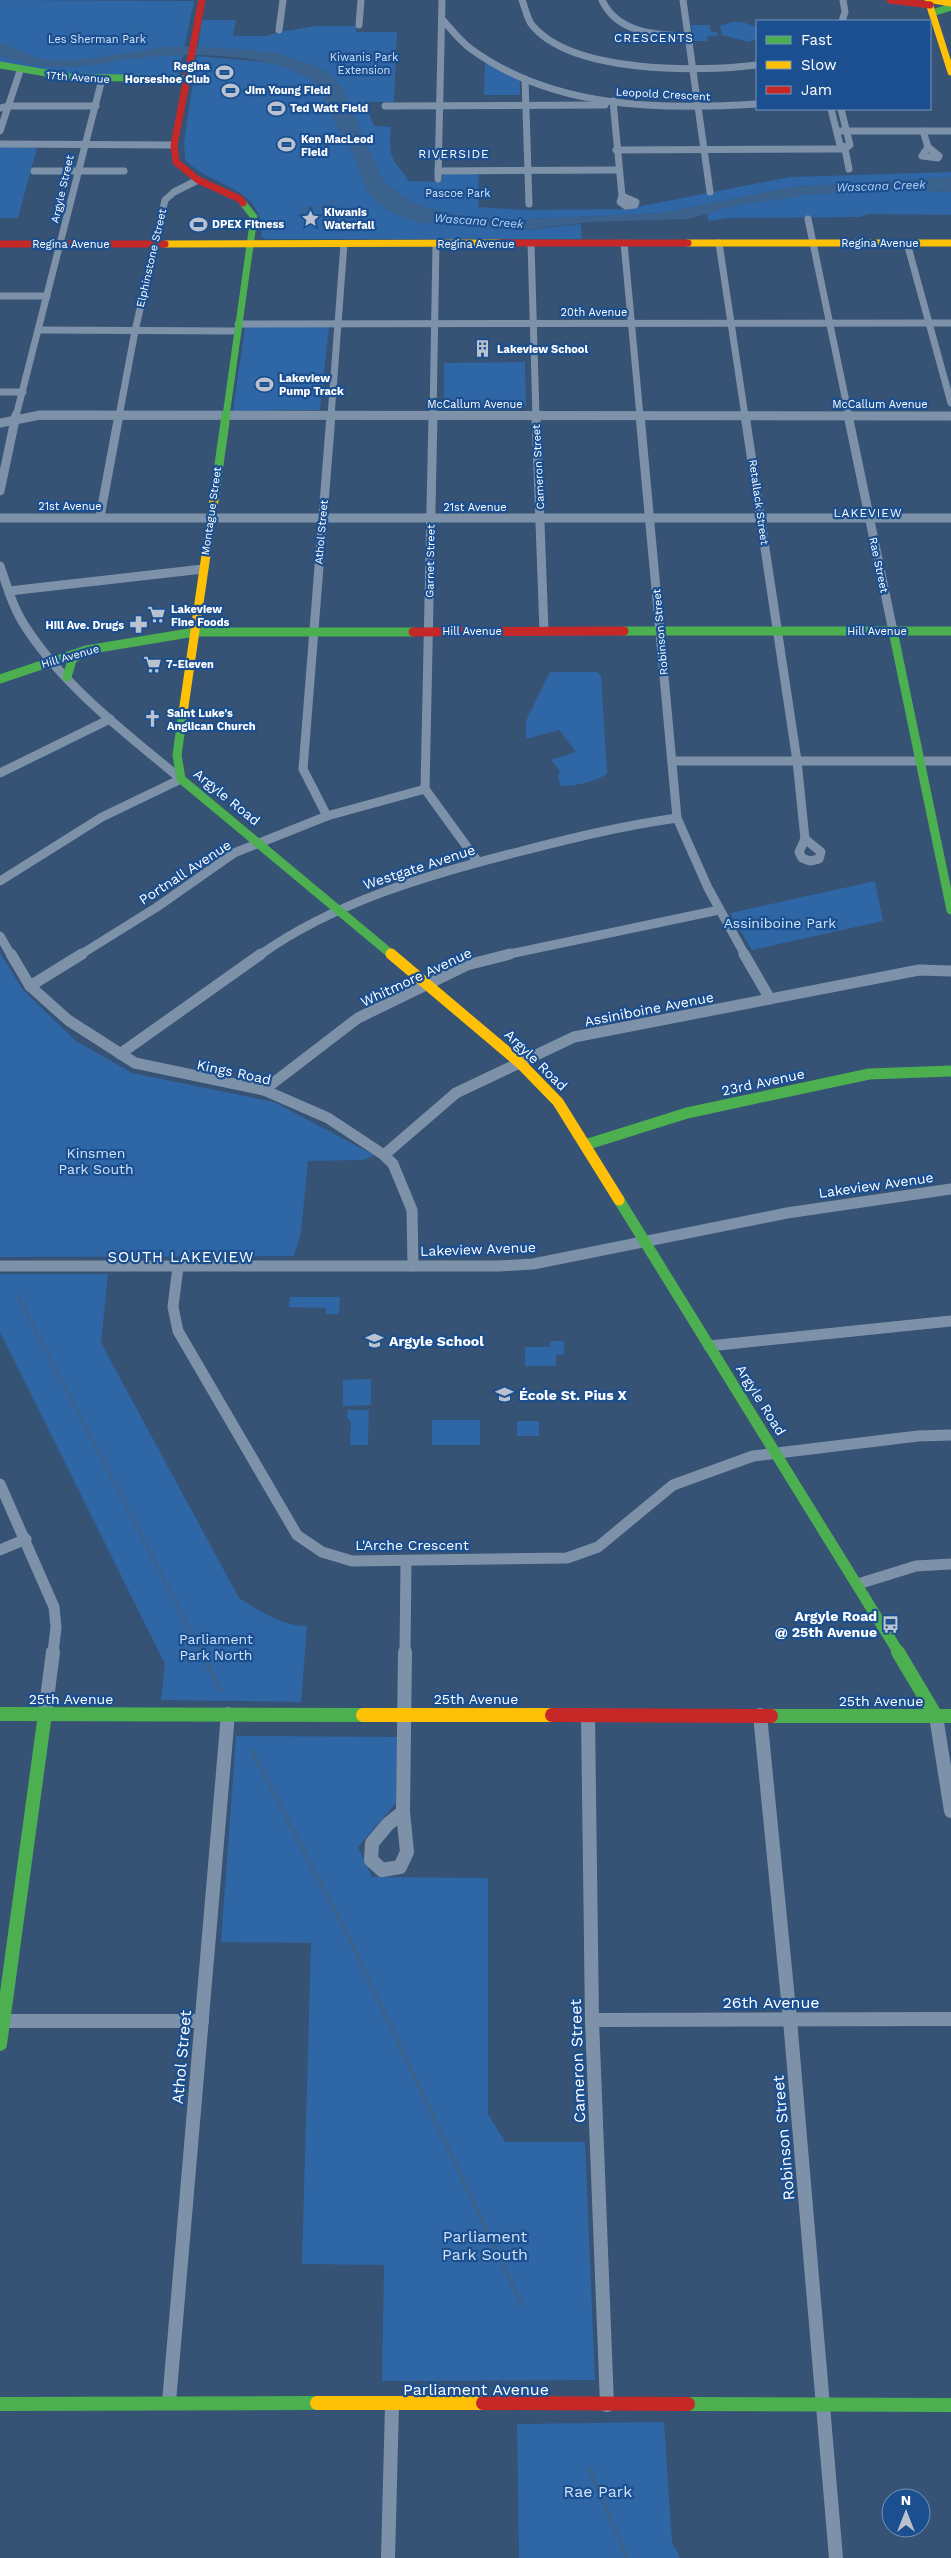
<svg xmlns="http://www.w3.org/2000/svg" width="951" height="2558" font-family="'Work Sans',sans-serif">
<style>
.green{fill:#2f66a5}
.water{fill:#3b618d}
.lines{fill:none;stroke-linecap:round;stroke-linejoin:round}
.stream-far2{stroke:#3b618d;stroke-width:2}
.stream-far1{stroke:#3b618d;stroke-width:3}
.stream{stroke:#3b618d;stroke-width:4}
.street-far3{stroke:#7d92a8;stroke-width:7}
.street-far2{stroke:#7d92a8;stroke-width:9}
.street-far1{stroke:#7d92a8;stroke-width:11}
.street{stroke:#7d92a8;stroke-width:14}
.fast-far3{stroke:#4caf50;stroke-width:7}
.fast-far2{stroke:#4caf50;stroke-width:9}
.fast-far1{stroke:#4caf50;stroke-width:11}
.fast{stroke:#4caf50;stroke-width:14}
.slow-far3{stroke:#ffc107;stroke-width:7}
.slow-far2{stroke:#ffc107;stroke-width:9}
.slow-far1{stroke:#ffc107;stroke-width:11}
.slow{stroke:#ffc107;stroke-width:14}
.jam-far2{stroke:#c62828;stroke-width:7}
.jam-far1{stroke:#c62828;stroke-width:9}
.jam{stroke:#c62828;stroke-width:14}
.labels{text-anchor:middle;stroke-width:4.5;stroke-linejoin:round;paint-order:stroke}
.far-park-label{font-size:11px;fill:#cfe3fa;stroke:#1b4f8f}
.far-poi-label{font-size:11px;font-weight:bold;fill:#fff;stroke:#1b4f8f;text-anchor:start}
.far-street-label{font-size:11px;fill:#fff;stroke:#1b4f8f}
.far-neighbourhood-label{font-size:12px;letter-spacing:1px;fill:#fff;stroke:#1b4f8f}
.far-water-label{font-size:12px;font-style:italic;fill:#b5d3f5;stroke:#1b4f8f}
.street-label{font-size:14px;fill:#fff;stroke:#1b4f8f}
.park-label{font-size:14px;fill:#cfe3fa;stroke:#1b4f8f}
.poi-label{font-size:14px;font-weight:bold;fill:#fff;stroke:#1b4f8f;text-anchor:start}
.neighbourhood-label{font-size:15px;letter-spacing:1px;fill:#fff;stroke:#1b4f8f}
.near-street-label{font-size:16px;fill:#fff;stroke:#1b4f8f}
.near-park-label{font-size:16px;fill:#cfe3fa;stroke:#1b4f8f}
</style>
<rect width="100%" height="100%" fill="#365274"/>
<!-- green -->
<g class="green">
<polygon points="0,0 194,1 178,78 80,77 0,63"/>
<path d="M202,20H236L233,36H266L279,32L316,26H356V32H397L394,102H370L368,111L374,126L391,127C390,138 388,152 395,162C399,169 405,173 408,181L442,182L443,174H479L478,207L526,210L626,209L790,177L951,172V177L793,187L662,213L510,220L461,216L427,208L408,200L383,181L342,88L330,74L309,64L276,53L198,47Z"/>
<polygon points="732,22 742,22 757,27 757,39 748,42 722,35 720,26"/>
<polygon points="691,25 710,25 711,32 717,32 718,36 707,36 708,41 694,41"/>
<path d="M197,56L264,62L282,66L312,79L324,92L355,158L368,192L416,222L527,230L581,224L582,239H266L261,237C265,185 213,189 185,160L184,142Z"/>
<polygon points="485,63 520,79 520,95 484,95"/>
<polygon points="0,147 37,148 18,218 0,218"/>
<path d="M896,190L951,192V215L868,214L860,217L728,218L708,221L707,213C768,196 832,191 896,190Z"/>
<polygon points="245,327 329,327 320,410 233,411"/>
<polygon points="525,362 526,406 444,406 444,363"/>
<path d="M550,672H597L601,675L607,773C600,781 569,788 560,785L558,773L561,772L551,760L576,752L559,730L526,739V721Z"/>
<polygon points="875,881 883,921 752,950 730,913"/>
<polygon points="0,953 23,990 76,1041 132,1073 274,1102 374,1155 363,1160 308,1161 301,1232 294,1256 0,1257"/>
<path d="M0,1274H108L101,1343L239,1598C260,1611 282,1626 307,1626L301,1702L161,1700L165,1664L0,1332Z"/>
<polygon points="290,1297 340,1297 339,1314 326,1314 326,1308 289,1307"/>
<polygon points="550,1341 564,1341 564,1354 556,1355 556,1366 525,1366 525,1347 550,1347"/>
<polygon points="371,1379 371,1405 343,1406 343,1380"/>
<polygon points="348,1410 369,1410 368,1445 350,1445 351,1422 347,1417"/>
<rect x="432" y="1420" width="48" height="25"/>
<rect x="517" y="1421" width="22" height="15"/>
<polygon points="236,1736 397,1737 396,1803 358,1847 372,1877 488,1878 488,2114 505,2142 585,2142 595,2380 382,2381 384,2265 302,2264 311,1943 221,1942"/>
<polygon points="664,2422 672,2542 680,2558 519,2558 517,2424"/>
</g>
<!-- water -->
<path class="water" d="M0,42L37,58L57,60L87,59L166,47L190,46L253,50L276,53L309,64L330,74L342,88L383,181L408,200L427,208L461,216L510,220L662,213L793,187L951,177V192L896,190L812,194L734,206L689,219L590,222L527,230L431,224C409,221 383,213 369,193C362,184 360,169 355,158C349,144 339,132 333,118C322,94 325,85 299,73C258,54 193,53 149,57C89,63 60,78 0,56Z"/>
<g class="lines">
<!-- stream-far2 -->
<g class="stream-far2">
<polyline points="462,189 465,189"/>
<polyline points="303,214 302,209 325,207 334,201"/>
</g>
<!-- stream-far1 -->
<polyline class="stream-far1" points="18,1296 202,1653"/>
<!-- stream -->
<g class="stream">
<polyline points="201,1652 221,1691"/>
<polyline points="252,1751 350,1940 522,2305"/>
<polyline points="589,2468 627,2558"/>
</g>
<!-- street-far3 -->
<g class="street-far3">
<path d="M522,0C525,7 527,19 532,25C572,74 700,72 757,65"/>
<path d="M602,0C617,33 655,35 688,36"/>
<polyline points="683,0 710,192"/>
<path d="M442,19C451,29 460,41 471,49C553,109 660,110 757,104"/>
<polyline points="842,21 845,12 843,0"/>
<polyline points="359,25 361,0"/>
<polyline points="279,30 283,0"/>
<polyline points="525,79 529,204"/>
<polyline points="613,101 622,196"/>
<polyline points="385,106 605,105"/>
<polyline points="0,108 9,106 96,106"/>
<polyline points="831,109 840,145 846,147"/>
<polyline points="841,109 850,145 845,149 849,169"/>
<polyline points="0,131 20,71"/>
<polyline points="837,131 951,131"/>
<polyline points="923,131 928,147"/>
<polyline points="0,144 174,145"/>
<polygon points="928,147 939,156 938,158 922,156"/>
<polyline points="616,150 845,149"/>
<polyline points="34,171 124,171"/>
<polyline points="438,171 618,170"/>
<polyline points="438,179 442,0"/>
<polygon points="622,196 636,202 635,205 626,206 620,202"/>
<polyline points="808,219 849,416"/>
<polyline points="624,243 640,416"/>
<polyline points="719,243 745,416"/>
<polyline points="907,243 951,403"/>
<polyline points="531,244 536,416"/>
<polyline points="0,296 47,296"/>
<polyline points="238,324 951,323"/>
<polyline points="39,330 237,331"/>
<polyline points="0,392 23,392"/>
<polyline points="16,416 102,79"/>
<polyline points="34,416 951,416"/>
<polyline points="119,416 135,331 165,200 174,192 198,180"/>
<polyline points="331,416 344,244"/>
<polyline points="433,416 436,244"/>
</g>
<!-- street-far2 -->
<g class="street-far2">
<polyline points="433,415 425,789 478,862"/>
<polyline points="536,415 544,631"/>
<polyline points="640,415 677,818 708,888 745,955"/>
<polyline points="745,415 797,761 805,839"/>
<polyline points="848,415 893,631"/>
<polyline points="0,423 40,415 951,416"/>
<polyline points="0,491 16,415"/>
<polyline points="100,517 119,415"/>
<polyline points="0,518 951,518"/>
<path d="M0,566C7,586 13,608 25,626C64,687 126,733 181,779L102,817L0,881"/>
<polyline points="9,591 203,569"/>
<polyline points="672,761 951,761"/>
<polyline points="0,773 110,719"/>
<polyline points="327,816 303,769 331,415"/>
<polygon points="805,839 821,852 819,859 810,861 802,858 799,852"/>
<polyline points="0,936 11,955"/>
<polyline points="80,955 157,907 234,853 327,816 425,789"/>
<path d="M260,955C334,902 430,874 518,852C572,838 621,826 677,818"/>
<polyline points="505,955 719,910"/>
</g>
<!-- street-far1 -->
<g class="street-far1">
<polyline points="11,954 30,986 68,1020 135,1063 264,1090 328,1118 384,1155 393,1164 412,1210 413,1266"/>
<polyline points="744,954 770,999"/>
<polyline points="30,986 82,954"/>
<polyline points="120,1054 261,954"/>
<polyline points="264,1090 358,1018 467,965 510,954"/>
<polyline points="384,1155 456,1093 574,1037 919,970 951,971"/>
<polyline points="0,1266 499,1266 533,1264 787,1213 951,1189"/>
<polyline points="178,1267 173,1307 178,1331 297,1535 322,1552 352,1561 567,1558 598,1547 673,1485 753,1456 918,1436 951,1435"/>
<polyline points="709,1346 951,1321"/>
<polyline points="0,1484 54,1607 56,1627 53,1653"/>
<polyline points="0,1550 26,1539"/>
<polyline points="858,1584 916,1566 951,1564"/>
<polyline points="405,1653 406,1561"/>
</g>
<!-- street -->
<g class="street">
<polyline points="45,1714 53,1652"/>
<polyline points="588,1715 592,2020 607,2405"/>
<polyline points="760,1715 790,2020 836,2558"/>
<polyline points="936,1716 951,1811"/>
<polygon points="403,1812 407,1852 400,1867 382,1870 371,1860 372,1843 388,1824"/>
<polyline points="403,1812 405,1652"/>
<polyline points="592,2020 951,2019"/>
<polyline points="3,2021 202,2021"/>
<polyline points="169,2402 228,1714"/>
<polyline points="388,2558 392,2405"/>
</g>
<!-- fast-far3 -->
<g class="fast-far3">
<polyline points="932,13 951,7"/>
<polyline points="0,65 69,77 187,79"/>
<polyline points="226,416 254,217 243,203"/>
</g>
<!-- fast-far2 -->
<g class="fast-far2">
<polyline points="214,500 226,415"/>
<polyline points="624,631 951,631"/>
<polyline points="893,631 951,910"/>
<polyline points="67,677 72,660 84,651"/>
<polyline points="0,679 86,650 195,632 413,632"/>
<polyline points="183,713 177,755 181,779 391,954"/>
</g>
<!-- fast-far1 -->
<g class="fast-far1">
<polyline points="585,1145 687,1113 869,1074 951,1071"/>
<polyline points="619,1200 899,1653"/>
</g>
<!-- fast -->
<g class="fast">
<polyline points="898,1652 936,1716"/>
<polyline points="0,1714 363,1715"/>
<polyline points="771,1716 951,1716"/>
<polyline points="0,2044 45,1714"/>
<polyline points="0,2404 317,2403"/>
<polyline points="688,2404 951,2405"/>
</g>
<!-- slow-far3 -->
<g class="slow-far3">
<polyline points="928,0 951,72"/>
<polyline points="933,0 951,3"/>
<polyline points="688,243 951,243"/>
<polyline points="165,244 499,243"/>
</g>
<!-- slow-far2 -->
<polyline class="slow-far2" points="183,713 214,500"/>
<!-- slow-far1 -->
<polyline class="slow-far1" points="391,954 520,1063 558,1102 619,1200"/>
<!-- slow -->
<g class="slow">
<polyline points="363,1715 552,1715"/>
<polyline points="317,2403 483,2403"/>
</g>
<!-- jam-far2 -->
<g class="jam-far2">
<polyline points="202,0 174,145 176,162 198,180 240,199 243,203"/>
<polyline points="890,0 930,5"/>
<polyline points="499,243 688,243"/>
<polyline points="0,244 165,244"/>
</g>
<!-- jam-far1 -->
<polyline class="jam-far1" points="413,632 624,631"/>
<!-- jam -->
<g class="jam">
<polyline points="552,1715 771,1716"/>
<polyline points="483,2403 688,2404"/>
</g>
</g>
<!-- icons -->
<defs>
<symbol id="stadium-bare" viewBox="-9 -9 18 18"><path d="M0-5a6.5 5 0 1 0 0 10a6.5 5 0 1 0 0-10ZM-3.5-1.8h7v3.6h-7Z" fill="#b9c2ce" stroke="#1b4f8f" stroke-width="2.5" paint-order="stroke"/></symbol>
<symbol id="sight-bare" viewBox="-9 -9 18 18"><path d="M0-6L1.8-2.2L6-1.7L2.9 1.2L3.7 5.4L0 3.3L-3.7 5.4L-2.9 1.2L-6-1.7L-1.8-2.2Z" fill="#b9c2ce" stroke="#1b4f8f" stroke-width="2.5" paint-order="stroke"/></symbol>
<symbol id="building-bare" viewBox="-9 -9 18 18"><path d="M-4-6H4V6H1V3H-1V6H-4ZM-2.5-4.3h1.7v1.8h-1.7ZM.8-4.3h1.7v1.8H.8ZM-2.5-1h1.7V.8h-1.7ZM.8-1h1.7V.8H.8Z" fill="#b9c2ce" stroke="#1b4f8f" stroke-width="2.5" paint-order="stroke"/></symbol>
<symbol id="supermarket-bare" viewBox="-9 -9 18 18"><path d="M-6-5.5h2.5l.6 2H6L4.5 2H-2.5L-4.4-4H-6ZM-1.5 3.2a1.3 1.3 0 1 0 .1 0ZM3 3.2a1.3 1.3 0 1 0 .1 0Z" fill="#b9c2ce" stroke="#1b4f8f" stroke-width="2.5" paint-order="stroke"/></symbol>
<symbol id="pharmacy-bare" viewBox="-9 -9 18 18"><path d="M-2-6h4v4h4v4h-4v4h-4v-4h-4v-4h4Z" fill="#b9c2ce" stroke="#1b4f8f" stroke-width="2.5" paint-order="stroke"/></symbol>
<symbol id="church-bare" viewBox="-9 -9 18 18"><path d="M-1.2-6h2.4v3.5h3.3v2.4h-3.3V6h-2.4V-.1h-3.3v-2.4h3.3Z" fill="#b9c2ce" stroke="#1b4f8f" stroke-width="2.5" paint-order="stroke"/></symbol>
<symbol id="school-bare" viewBox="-9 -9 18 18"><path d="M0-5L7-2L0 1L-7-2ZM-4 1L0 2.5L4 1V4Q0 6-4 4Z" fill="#b9c2ce" stroke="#1b4f8f" stroke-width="2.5" paint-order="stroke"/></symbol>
<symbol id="bus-bare" viewBox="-9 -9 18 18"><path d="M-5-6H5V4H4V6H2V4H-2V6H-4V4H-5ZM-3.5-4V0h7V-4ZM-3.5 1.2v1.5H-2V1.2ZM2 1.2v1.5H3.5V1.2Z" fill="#b9c2ce" stroke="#1b4f8f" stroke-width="2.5" paint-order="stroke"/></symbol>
</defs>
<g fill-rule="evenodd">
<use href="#stadium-bare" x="212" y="60" width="25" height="25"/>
<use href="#stadium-bare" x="218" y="78" width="25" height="25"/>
<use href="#stadium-bare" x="264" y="96" width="25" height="25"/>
<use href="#stadium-bare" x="274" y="132" width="25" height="25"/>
<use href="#sight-bare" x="298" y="206" width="25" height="25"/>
<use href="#stadium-bare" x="186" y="212" width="25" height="25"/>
<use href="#building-bare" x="470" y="336" width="25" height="25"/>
<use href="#stadium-bare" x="252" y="372" width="25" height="25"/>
<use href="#supermarket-bare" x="144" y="602" width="25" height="25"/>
<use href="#pharmacy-bare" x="126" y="612" width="25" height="25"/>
<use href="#supermarket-bare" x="140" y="652" width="25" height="25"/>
<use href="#church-bare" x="140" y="706" width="25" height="25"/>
<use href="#school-bare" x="362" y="1328" width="25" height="25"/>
<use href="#school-bare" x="492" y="1382" width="25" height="25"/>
<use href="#bus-bare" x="878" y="1612" width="25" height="25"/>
</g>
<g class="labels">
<!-- far-park labels -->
<g class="far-park-label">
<text x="97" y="43">Les Sherman Park</text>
<text x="364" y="61">Kiwanis Park<tspan x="364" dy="13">Extension</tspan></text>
<text x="458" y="197">Pascoe Park</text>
</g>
<!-- far-poi labels -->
<g class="far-poi-label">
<text x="210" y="70" text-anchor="end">Regina<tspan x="210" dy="13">Horseshoe Club</tspan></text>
<text x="245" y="94">Jim Young Field</text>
<text x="290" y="112">Ted Watt Field</text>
<text x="301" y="143">Ken MacLeod<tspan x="301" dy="13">Field</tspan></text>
<text x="324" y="216">Kiwanis<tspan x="324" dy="13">Waterfall</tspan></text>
<text x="212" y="228">DPEX Fitness</text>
<text x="497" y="353">Lakeview School</text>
<text x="279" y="382">Lakeview<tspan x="279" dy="13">Pump Track</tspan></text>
<text x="171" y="613">Lakeview<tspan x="171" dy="13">Fine Foods</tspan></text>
<text x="124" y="629" text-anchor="end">Hill Ave. Drugs</text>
<text x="166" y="668">7-Eleven</text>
<text x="167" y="717">Saint Luke's<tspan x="167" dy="13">Anglican Church</tspan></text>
</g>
<!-- far-street labels -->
<g class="far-street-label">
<text transform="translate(78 77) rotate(4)" y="4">17th Avenue</text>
<text transform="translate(663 94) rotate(3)" y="4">Leopold Crescent</text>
<text transform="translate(62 189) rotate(-77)" y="4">Argyle Street</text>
<text x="880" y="247">Regina Avenue</text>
<text x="71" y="248">Regina Avenue</text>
<text x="476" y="248">Regina Avenue</text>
<text transform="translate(151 258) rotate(-77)" y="4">Elphinstone Street</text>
<text x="594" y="316">20th Avenue</text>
<text x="475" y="408">McCallum Avenue</text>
<text x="880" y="408">McCallum Avenue</text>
<text transform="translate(538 467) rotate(-93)" y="4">Cameron Street</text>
<text transform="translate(759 502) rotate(82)" y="4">Retallack Street</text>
<text x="70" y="510">21st Avenue</text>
<text x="475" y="511">21st Avenue</text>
<text transform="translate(211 511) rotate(-82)" y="4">Montague Street</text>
<text transform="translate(321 532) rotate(-85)" y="4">Athol Street</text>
<text transform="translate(430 561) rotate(-89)" y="4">Garnet Street</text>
<text transform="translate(879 565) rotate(78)" y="4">Rae Street</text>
<text x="472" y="635">Hill Avenue</text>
<text x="877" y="635">Hill Avenue</text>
<text transform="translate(660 632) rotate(-95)" y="4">Robinson Street</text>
<text transform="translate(70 656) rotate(-16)" y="4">Hill Avenue</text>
</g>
<!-- far-neighbourhood labels -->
<g class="far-neighbourhood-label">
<text x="654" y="42">CRESCENTS</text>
<text x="454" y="158">RIVERSIDE</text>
<text x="868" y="517">LAKEVIEW</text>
</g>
<!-- far-water labels -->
<g class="far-water-label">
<text transform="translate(881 186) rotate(-2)" y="4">Wascana Creek</text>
<text transform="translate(479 221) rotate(4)" y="4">Wascana Creek</text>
</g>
<!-- street labels -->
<g class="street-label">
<text transform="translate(227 797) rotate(39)" y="5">Argyle Road</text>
<text transform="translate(419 867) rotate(-18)" y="5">Westgate Avenue</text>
<text transform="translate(185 872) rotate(-33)" y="5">Portnall Avenue</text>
<text transform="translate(416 977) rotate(-25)" y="5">Whitmore Avenue</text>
<text transform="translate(649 1009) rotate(-11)" y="5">Assiniboine Avenue</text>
<text transform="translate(536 1060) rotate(44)" y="5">Argyle Road</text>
<text transform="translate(234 1072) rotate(12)" y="5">Kings Road</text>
<text transform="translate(763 1082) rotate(-12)" y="5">23rd Avenue</text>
<text transform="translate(876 1185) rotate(-8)" y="5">Lakeview Avenue</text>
<text transform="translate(478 1249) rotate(-2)" y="5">Lakeview Avenue</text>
<text transform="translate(761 1400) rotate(58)" y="5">Argyle Road</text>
<text x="412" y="1550">L'Arche Crescent</text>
<text x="71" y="1704">25th Avenue</text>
<text x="476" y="1704">25th Avenue</text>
<text x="881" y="1706">25th Avenue</text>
</g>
<!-- park labels -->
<g class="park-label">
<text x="780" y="928">Assiniboine Park</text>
<text x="96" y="1158">Kinsmen<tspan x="96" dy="16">Park South</tspan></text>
<text x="216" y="1644">Parliament<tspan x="216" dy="16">Park North</tspan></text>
</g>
<!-- poi labels -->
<g class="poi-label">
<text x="389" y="1346">Argyle School</text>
<text x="519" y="1400">École St. Pius X</text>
<text x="877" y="1621" text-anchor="end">Argyle Road<tspan x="877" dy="16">@ 25th Avenue</tspan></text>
</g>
<!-- neighbourhood labels -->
<g class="neighbourhood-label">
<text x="181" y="1262">SOUTH LAKEVIEW</text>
</g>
<!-- near-street labels -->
<g class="near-street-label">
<text x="771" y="2008">26th Avenue</text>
<text transform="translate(181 2057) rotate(-85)" y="6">Athol Street</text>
<text transform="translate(577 2061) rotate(-92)" y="6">Cameron Street</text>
<text transform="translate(783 2138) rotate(-95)" y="6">Robinson Street</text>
<text x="476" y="2395">Parliament Avenue</text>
</g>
<!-- near-park labels -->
<g class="near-park-label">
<text x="485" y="2242">Parliament<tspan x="485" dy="18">Park South</tspan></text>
<text x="598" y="2497">Rae Park</text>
</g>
</g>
<!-- legend -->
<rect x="756" y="20" width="175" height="90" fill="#1b4f8f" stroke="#7695bc"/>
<rect x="766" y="36" width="25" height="8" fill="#4caf50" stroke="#7695bc"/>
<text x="801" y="45" font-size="15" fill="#ffffff">Fast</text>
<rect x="766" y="61" width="25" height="8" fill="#ffc107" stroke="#7695bc"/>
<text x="801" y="70" font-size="15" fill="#ffffff">Slow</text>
<rect x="766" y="86" width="25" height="8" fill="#c62828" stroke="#7695bc"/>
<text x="801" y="95" font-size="15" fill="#ffffff">Jam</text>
<!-- north arrow -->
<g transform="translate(906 2513)"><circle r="24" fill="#1b4f8f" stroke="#7695bc"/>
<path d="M0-4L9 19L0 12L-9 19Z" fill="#b9c2ce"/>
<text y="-8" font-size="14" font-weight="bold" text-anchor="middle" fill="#ffffff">N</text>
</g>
</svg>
